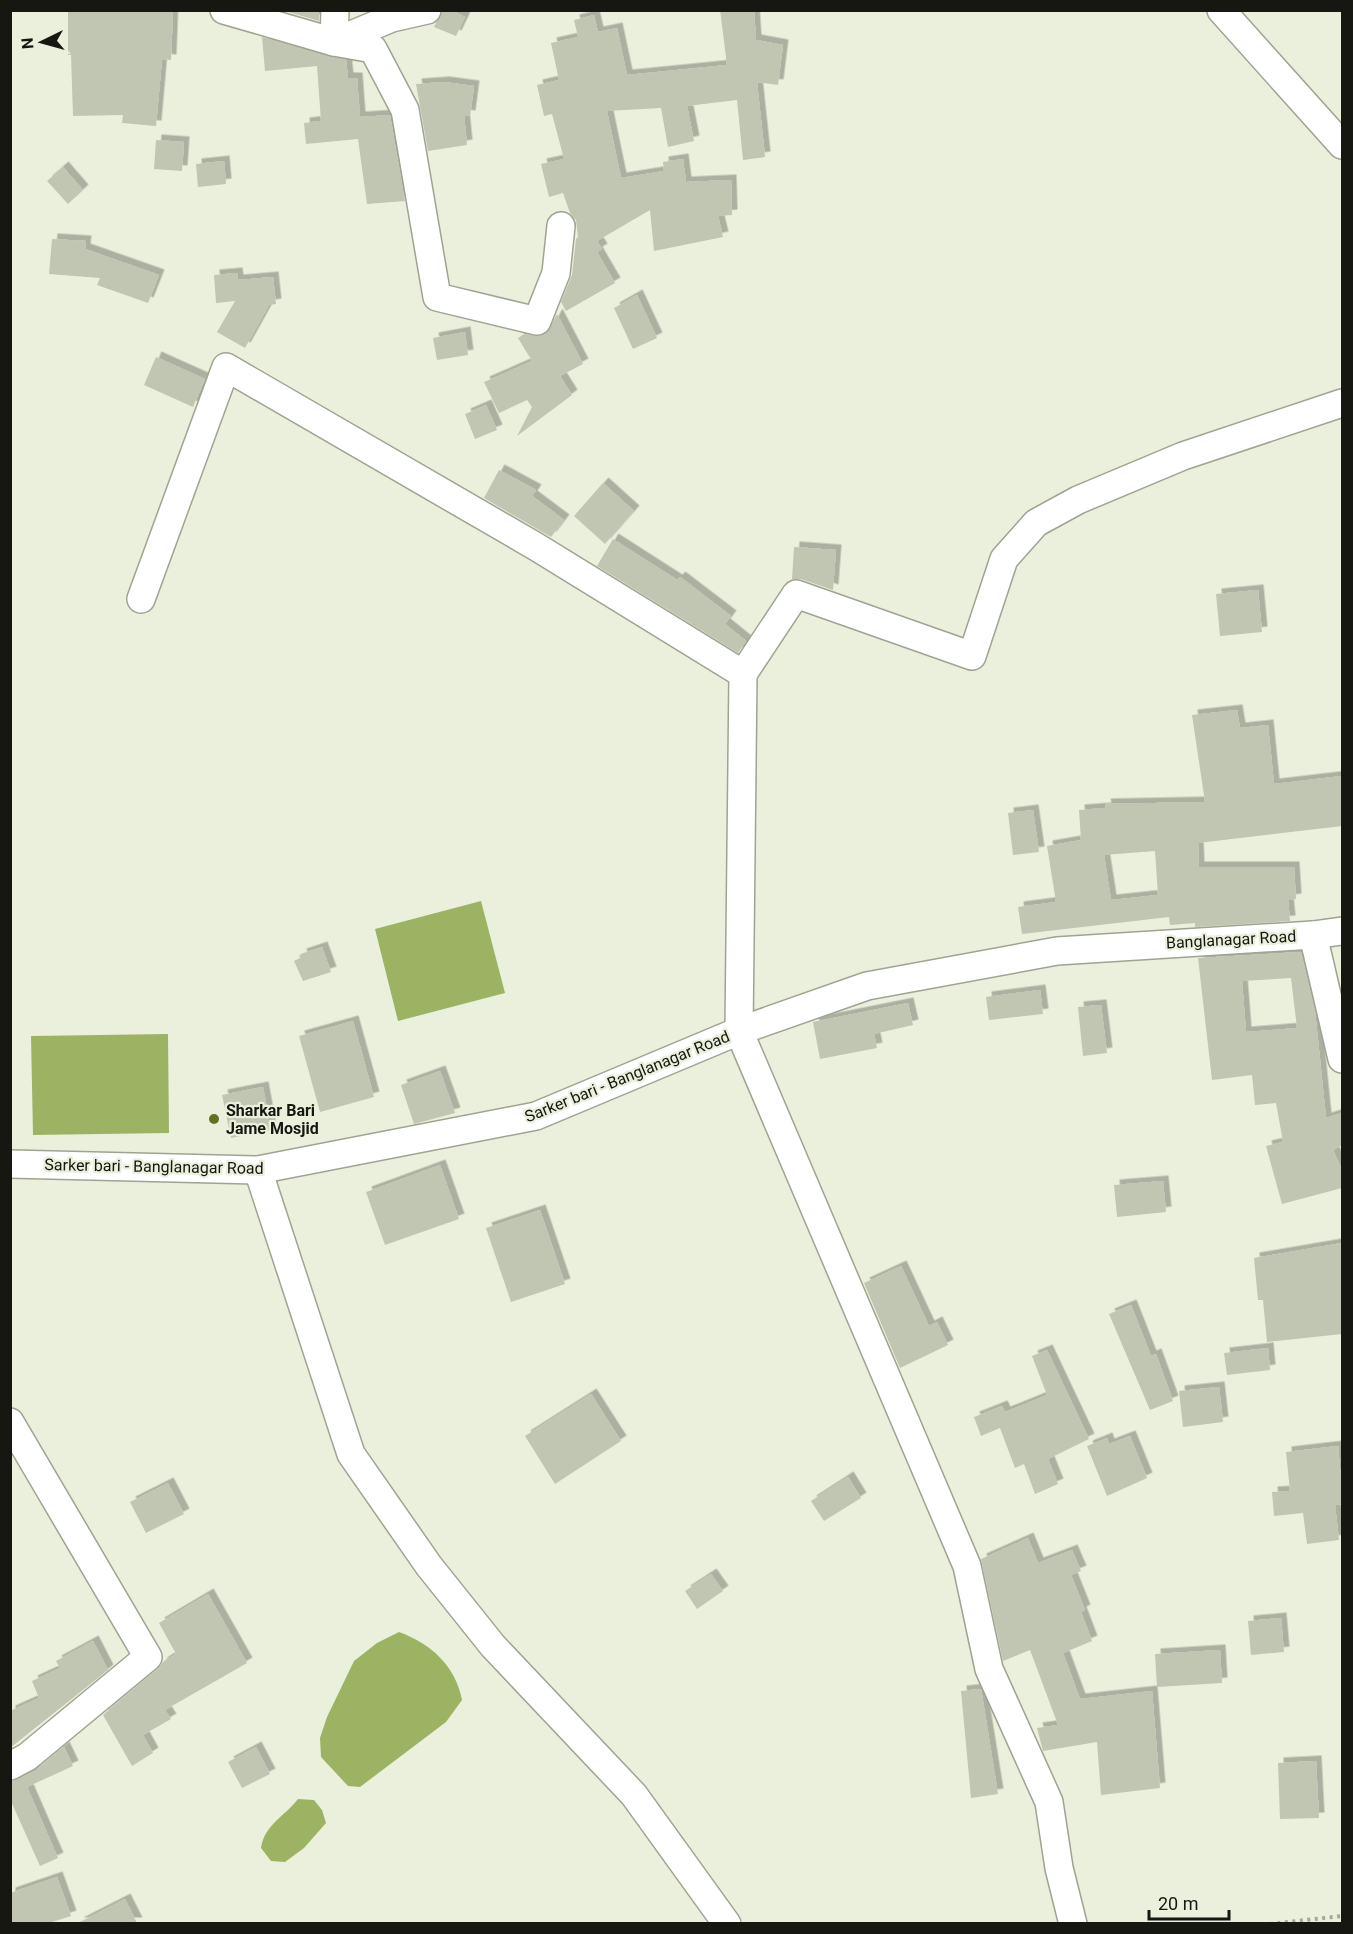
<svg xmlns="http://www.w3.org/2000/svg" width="1353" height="1934" font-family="Roboto,sans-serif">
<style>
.water{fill:#9db364}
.building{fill:#c0c6b2;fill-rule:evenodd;filter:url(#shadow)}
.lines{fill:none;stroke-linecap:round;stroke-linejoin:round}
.street-casing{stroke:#9ea491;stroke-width:30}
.path{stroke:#a3a898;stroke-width:4;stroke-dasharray:3 4.5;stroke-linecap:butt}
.street{stroke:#fff;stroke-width:27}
.poi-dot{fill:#607322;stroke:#eaf0dc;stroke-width:2}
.labels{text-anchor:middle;stroke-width:4.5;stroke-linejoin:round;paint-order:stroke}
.street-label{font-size:16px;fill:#151710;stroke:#eaf0dc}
.poi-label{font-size:16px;font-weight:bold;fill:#151710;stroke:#eaf0dc;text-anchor:start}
</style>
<defs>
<filter id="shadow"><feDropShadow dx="5.5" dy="-5.5" stdDeviation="0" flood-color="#0004"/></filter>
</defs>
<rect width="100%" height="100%" fill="#eaf0dc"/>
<!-- water -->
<g class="water">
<polygon points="481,901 505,993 398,1021 375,929"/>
<polygon points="168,1034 169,1133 33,1135 31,1036"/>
<path d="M399,1632C431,1644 455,1665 462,1700L446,1722L360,1787L348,1786L321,1757L320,1738L327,1717L354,1661L377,1643Z"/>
<path d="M298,1799L314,1800L322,1810L326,1823L304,1848L285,1862L271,1861L261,1848C265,1824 284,1817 298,1799Z"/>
</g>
<!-- building -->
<g class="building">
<polygon points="68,10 173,10 171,60 162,59 156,126 122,123 123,115 73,116 71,55 68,55"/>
<polygon points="282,10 319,10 319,21"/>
<polygon points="442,10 451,10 465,17 456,36 434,27"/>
<polygon points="720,10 754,10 756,40 783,45 778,85 757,82 765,157 743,160 737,100 687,106 694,141 668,147 661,108 607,111 621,178 664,171 663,162 683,159 686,182 731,180 732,215 718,216 723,237 654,251 650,210 597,241 602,249 597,252 615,283 566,311 561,302 572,275 576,239 578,237 576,220 570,213 563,193 549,197 541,164 564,159 552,114 544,116 537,85 559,80 551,43 578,37 574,20 594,15 598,32 617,28 627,75 727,65"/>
<polygon points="262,37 346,60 348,78 357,78 360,117 390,115 405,201 367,204 358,139 306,144 304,123 321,121 317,66 265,71"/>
<polygon points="444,82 474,86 470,116 464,115 467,145 428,151 416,84"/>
<polygon points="156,140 184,142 182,171 154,169"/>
<polygon points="224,161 226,184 198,187 196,164"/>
<polygon points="63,167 83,190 68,204 47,181"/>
<polygon points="52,239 86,241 85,249 159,275 148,303 97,285 100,278 49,274"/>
<polygon points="237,273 238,280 273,277 276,304 269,305 245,348 217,332 235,301 216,303 214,275"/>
<polygon points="637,295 657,338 633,349 614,308"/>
<polygon points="557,314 583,364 560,376 572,395 517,436 532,407 527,400 499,413 484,382 532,361 518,338 524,334 540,336 547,333"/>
<polygon points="465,332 468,355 437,360 433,338"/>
<polygon points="156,357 205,379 193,407 144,385"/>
<polygon points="486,405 497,430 475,439 465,414"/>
<polygon points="499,470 536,490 532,496 564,520 551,537 484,498"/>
<polygon points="603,483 634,511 605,544 574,516"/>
<polygon points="613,539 677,580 680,577 731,616 725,624 746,641 738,653 597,566"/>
<polygon points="794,547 836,550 833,590 801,579 792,579"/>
<polygon points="1258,590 1262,632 1220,636 1216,594"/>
<path d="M1237,710L1240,728L1268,725L1274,784L1342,776V826L1198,843L1199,867H1294L1296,899L1288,900L1290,921L1195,927V923L1170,925L1169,917L1022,934L1018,907L1056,902L1047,846L1081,840L1079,810L1106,808L1105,804L1205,802L1192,715ZM1155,851L1158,895L1111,900L1104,855Z"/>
<polygon points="1033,810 1039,852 1013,855 1008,813"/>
<polygon points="322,947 331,972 303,981 294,961 302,957 301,954"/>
<path d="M1301,952L1315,1011L1326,1118L1342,1113V1145L1333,1150L1342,1170V1188L1282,1204L1266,1146L1283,1142L1276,1103L1255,1105L1252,1075L1212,1080L1198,958ZM1291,978L1297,1028L1246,1032L1242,981Z"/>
<polygon points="1040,990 1043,1014 989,1020 986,997"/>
<polygon points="908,1003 913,1025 874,1034 877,1048 820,1059 813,1022"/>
<polygon points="1101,1005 1107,1053 1083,1056 1078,1007"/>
<polygon points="353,1021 374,1097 320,1112 299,1036"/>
<polygon points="440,1071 455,1113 414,1124 401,1085"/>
<polygon points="263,1087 271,1130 231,1138 222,1095"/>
<polygon points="440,1165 459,1219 385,1245 366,1192"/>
<polygon points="1163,1181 1166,1212 1117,1217 1114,1185"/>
<polygon points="540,1210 565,1284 511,1302 486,1228"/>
<polygon points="1342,1243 1342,1334 1267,1342 1263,1300 1258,1300 1254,1258"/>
<polygon points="901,1266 929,1326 937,1322 948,1345 900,1368 864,1283"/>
<polygon points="1131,1305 1151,1356 1156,1354 1173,1401 1150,1410 1109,1314"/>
<polygon points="1268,1348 1270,1370 1227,1375 1224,1353"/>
<polygon points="1047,1350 1089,1439 1048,1459 1058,1484 1035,1494 1024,1464 1015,1468 1000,1428 981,1436 974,1417 1002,1406 1005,1412 1047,1395 1032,1356"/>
<polygon points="1219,1387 1223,1422 1183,1427 1179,1391"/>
<polygon points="591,1394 621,1441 555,1484 525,1436"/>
<polygon points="1130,1436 1147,1478 1107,1496 1087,1446 1107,1438 1109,1444"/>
<polygon points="1338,1446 1342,1490 1342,1504 1335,1505 1339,1540 1307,1544 1303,1513 1274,1516 1272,1492 1290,1491 1286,1452"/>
<polygon points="848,1477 861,1498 824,1521 811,1501"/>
<polygon points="168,1483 184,1514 146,1533 130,1502"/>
<polygon points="1028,1538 1038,1563 1072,1550 1081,1571 1071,1575 1085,1610 1081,1612 1092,1641 1063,1653 1080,1699 1152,1691 1160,1788 1101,1795 1097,1742 1043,1751 1037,1728 1058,1725 1030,1650 1003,1661 981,1559"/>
<polygon points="711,1574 723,1591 697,1609 685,1591"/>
<polygon points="208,1594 247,1663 165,1710 171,1719 143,1735 153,1753 132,1766 103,1715 158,1669 163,1662 176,1654 159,1623"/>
<polygon points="1281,1618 1284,1652 1251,1655 1248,1621"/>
<polygon points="93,1641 108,1670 10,1748 10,1711 39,1698 32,1681 60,1668 56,1661"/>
<polygon points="1220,1650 1222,1683 1157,1687 1155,1654"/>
<polygon points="981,1689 998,1794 971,1798 961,1691"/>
<polygon points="64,1747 73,1766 27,1787 58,1858 40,1866 10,1799 10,1782 35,1771"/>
<polygon points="256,1747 270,1774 242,1788 228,1762"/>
<polygon points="1316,1761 1319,1818 1280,1819 1278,1763"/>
<polygon points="57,1877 71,1916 49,1923 10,1923 10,1893"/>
<polygon points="125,1899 137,1923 78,1923"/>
</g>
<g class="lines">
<defs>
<g id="street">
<polyline points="224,10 334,42 392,18 427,10"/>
<polyline points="335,10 334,42 373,49 405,110 437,297 537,321 556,273 561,226"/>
<polyline points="1221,10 1342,145"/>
<polyline points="141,599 226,367 535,546 743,674 739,1031 967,1566 989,1669 1049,1802 1059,1868 1073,1924"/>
<polyline points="743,674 796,594 972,656 1004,559 1036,523 1078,500 1183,456 1342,403"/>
<polyline points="1313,935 1342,931"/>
<polyline points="10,1164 258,1170 536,1116 739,1031 867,986 1057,951 1313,935 1342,1059"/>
<polyline points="258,1170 351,1454 429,1566 493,1646 634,1795 727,1924"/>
<polyline points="10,1422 148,1657 27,1757 10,1766"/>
</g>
</defs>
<!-- street casing -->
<use href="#street" class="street-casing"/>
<!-- path -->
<polyline class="path" points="1270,1924 1342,1916"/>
<!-- street -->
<use href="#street" class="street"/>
</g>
<!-- markers -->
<circle class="poi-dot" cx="214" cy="1119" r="6"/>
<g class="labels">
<!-- street labels -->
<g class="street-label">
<text transform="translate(1231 939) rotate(-3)" y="6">Banglanagar Road</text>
<text transform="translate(627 1076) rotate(-22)" y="6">Sarker bari - Banglanagar Road</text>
<text transform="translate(154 1166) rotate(1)" y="6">Sarker bari - Banglanagar Road</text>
</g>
<!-- poi labels -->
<g class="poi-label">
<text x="226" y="1116">Sharkar Bari<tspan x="226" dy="18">Jame Mosjid</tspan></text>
</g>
</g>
<!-- border -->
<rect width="1353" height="1934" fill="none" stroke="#151710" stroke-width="24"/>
<!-- north arrow -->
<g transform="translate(42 42) rotate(265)" stroke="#eaf0dc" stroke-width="4.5" paint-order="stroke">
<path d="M0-4.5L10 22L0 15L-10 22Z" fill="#151710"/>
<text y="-9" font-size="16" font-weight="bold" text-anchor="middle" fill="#151710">N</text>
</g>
<!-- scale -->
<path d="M1149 1910v9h80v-9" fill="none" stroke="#151710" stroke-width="3"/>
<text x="1158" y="1910" font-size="18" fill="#151710" stroke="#eaf0dc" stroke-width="4.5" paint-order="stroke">20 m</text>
</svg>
